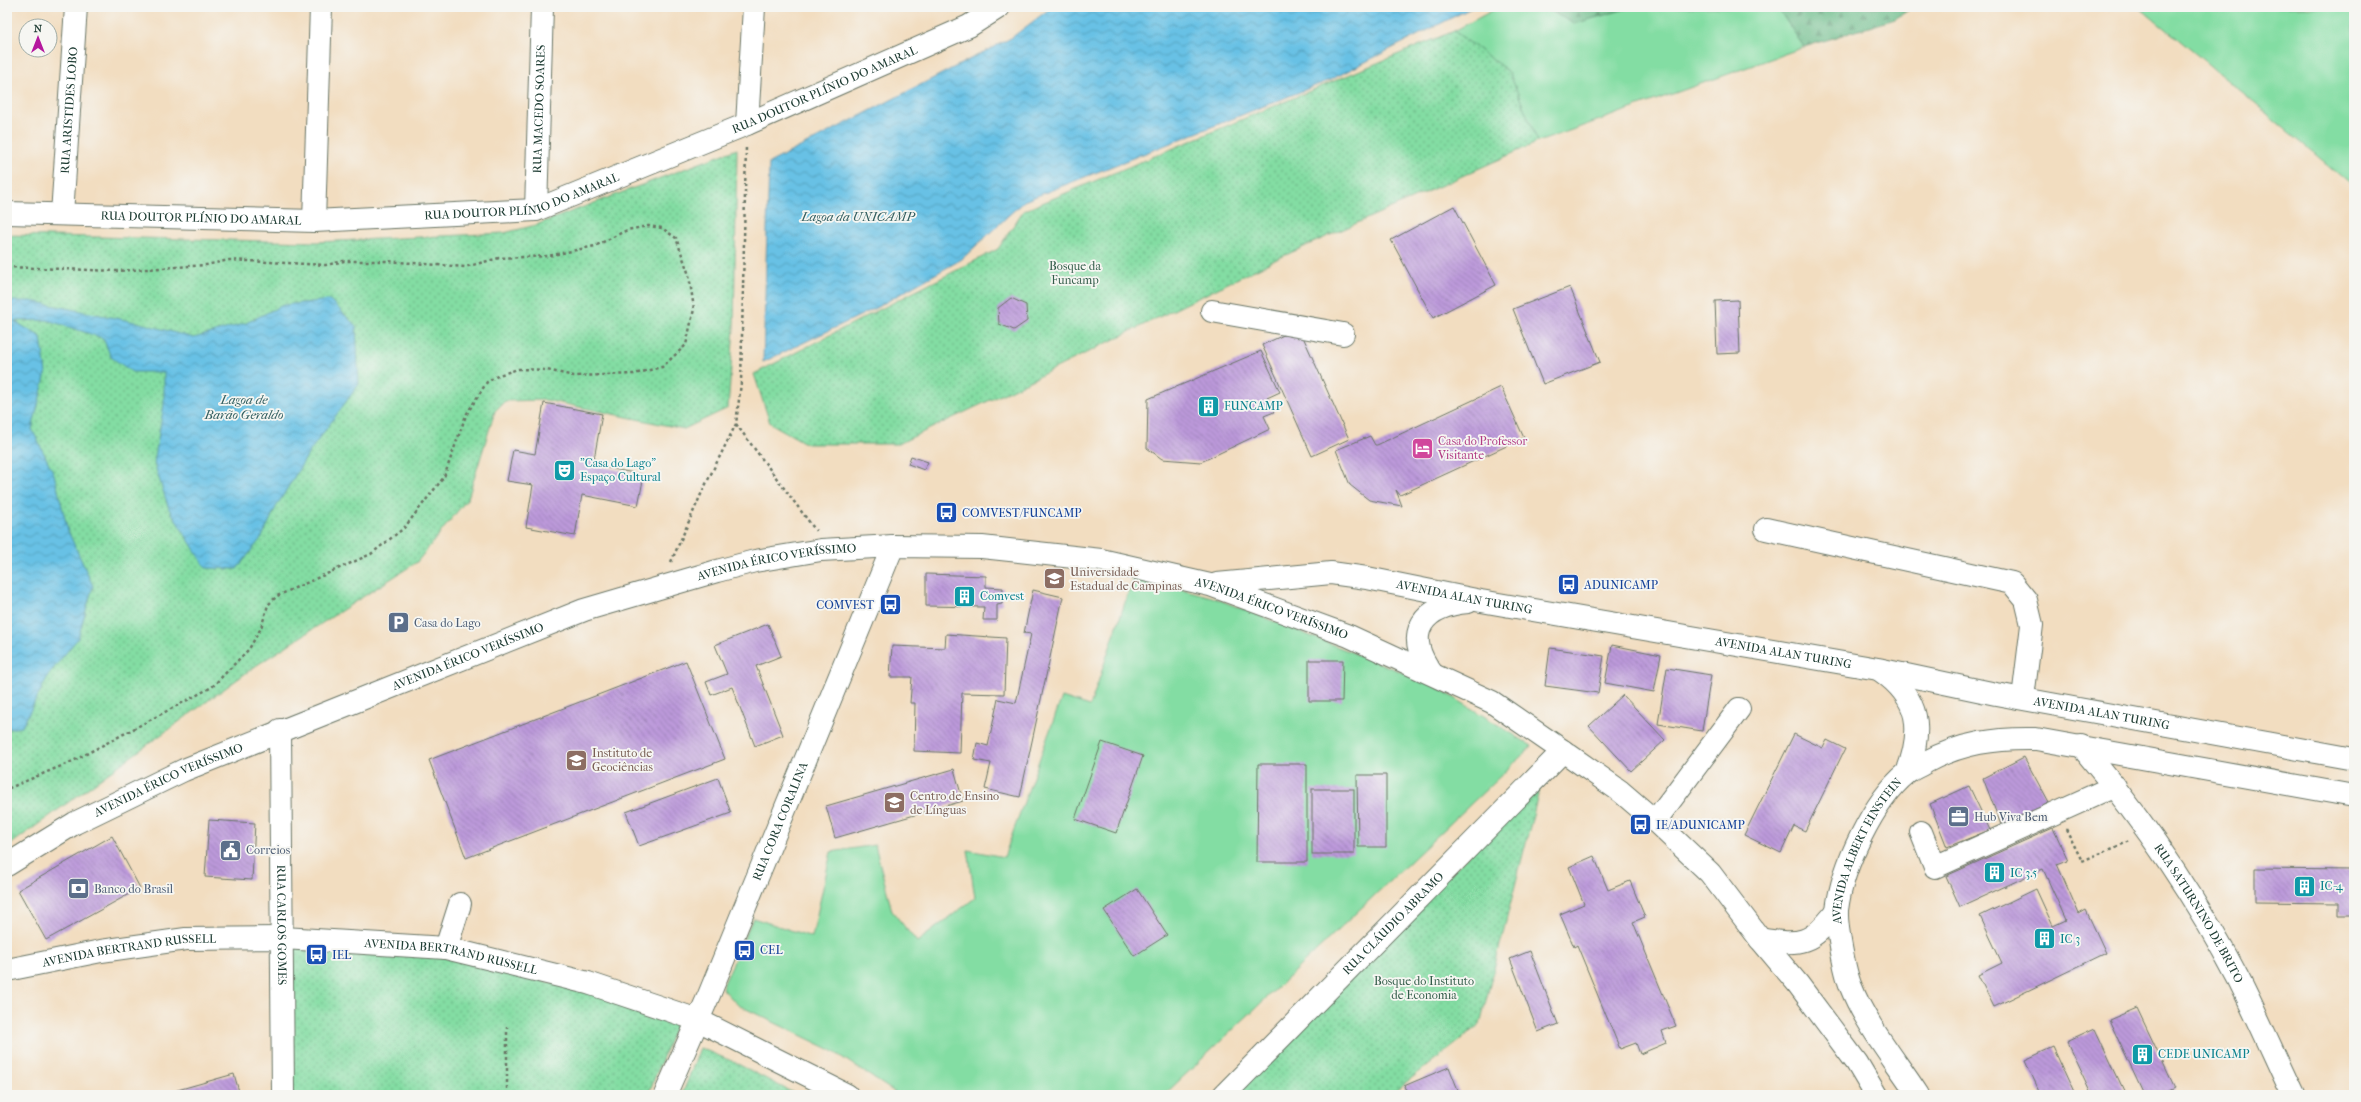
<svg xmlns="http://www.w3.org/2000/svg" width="2361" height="1102" font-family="'IM FELL French Canon',serif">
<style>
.grass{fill:#83dda3;stroke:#518d6c}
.forest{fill:url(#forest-firs);stroke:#447c5e}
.park{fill:url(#park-dots);stroke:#518d6c}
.water{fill:url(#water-waves);stroke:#437f8c}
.building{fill:url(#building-back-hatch)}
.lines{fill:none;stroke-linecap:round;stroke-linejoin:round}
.minor-casing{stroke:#697565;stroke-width:24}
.path{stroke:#697565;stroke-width:2.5;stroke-dasharray:3 3;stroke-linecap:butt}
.minor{stroke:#fff;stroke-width:22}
.labels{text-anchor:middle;stroke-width:3.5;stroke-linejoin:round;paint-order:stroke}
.street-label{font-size:12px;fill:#1f3d34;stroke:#f6f6f2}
.park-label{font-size:12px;fill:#335d4a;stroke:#f6f6f2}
.culture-label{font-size:12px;fill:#0d838f;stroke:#f6f6f2;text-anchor:start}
.hotel-label{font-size:12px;fill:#b23c85;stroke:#f6f6f2;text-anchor:start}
.transit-label{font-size:12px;fill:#164399;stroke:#f6f6f2;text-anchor:start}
.education-label{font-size:12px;fill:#785e54;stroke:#f6f6f2;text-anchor:start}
.service-label{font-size:12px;fill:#4e5e75;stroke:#f6f6f2;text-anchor:start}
.water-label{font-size:13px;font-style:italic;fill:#315e60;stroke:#f6f6f2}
</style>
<defs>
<pattern id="forest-firs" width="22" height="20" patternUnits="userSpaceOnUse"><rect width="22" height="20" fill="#6abc89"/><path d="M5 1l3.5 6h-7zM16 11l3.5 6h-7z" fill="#579a71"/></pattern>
<pattern id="park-dots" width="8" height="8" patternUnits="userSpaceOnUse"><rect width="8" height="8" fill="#83dda3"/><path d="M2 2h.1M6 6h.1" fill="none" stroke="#6bb486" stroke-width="1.8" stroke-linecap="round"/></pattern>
<pattern id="water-waves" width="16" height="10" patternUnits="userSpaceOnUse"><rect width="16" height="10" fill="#67c1e5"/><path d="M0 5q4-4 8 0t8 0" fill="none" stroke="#549eba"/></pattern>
<pattern id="building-back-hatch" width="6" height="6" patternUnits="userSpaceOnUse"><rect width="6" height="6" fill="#bc99da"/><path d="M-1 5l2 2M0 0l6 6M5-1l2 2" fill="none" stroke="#987eb2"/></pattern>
</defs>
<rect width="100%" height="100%" fill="#f6f6f2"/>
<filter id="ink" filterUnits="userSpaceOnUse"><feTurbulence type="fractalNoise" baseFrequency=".025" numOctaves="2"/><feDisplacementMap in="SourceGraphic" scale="8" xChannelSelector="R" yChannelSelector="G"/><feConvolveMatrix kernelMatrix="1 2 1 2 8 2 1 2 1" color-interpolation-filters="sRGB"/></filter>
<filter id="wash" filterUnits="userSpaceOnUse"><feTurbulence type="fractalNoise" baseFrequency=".012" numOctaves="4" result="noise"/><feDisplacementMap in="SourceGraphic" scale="16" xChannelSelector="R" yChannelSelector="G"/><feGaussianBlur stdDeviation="0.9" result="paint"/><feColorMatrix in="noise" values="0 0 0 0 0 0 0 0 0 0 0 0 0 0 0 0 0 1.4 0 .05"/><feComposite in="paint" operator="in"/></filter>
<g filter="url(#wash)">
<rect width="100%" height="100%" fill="#f2ddc0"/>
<!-- grass -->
<g class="grass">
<polygon points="1499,7 1543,7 1574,23 1632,7 1777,7 1804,47 1538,142 1509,72 1454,31"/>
<polygon points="2140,7 2354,7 2354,187"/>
<polygon points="1134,576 1212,597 1432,684 1532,746 1164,1095 899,1095 831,1050 738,1005 722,988 753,918 812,937 831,852 875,845 892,911 917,942 975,898 968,850 1004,857 1062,697 1090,706"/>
</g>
<!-- forest -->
<g class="forest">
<polygon points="1543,7 1632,7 1574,24"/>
<polygon points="1777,7 1913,7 1895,19 1804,47"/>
</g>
<!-- park -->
<g class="park">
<polygon points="1454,31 1509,72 1538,142 1279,258 1007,392 898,444 807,444 770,423 754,374 998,249 1023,211"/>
<polygon points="737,149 734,328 728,408 684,429 546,400 505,401 495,411 468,498 417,562 257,665 7,847 7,235 316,242 504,233 536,225"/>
<polygon points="1541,783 1480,1024 1394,1092 1395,1095 1230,1095"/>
<polygon points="283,938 385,943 680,1014 648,1095 283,1095"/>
<polygon points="700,1048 734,1062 797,1095 682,1095"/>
</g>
<!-- water -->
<g class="water">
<polygon points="1052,7 1473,7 1330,80 1024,201 962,259 872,310 763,362 769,163 1011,38"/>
<polygon points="330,300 356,326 359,384 310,451 276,507 262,537 237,569 206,568 169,509 154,463 164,404 164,372 132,372 111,357 103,338 47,320 14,321 41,337 46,373 32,429 54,474 68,531 93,586 78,638 49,674 22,727 7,729 7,301 31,301 140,323 194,338 246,323 283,305"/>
</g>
<g id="blocks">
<!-- building -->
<g class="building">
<polygon points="1454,206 1496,285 1433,318 1391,240"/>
<polygon points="1570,287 1600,362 1543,384 1513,309"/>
<polygon points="1011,298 1026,305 1027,321 1014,330 999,324 998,308"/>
<polygon points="1738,300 1740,353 1717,354 1715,301"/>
<polygon points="1299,328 1349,439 1312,456 1262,345"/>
<polygon points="1261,351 1280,392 1267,398 1274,412 1264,416 1270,429 1201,462 1162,459 1147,448 1148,399"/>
<polygon points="1501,387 1524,438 1400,495 1396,490 1402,506 1369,500 1350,485 1336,450 1370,436 1375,445 1377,445"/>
<polygon points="544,403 602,414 593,465 644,475 638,506 582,495 575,536 526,527 533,485 507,481 513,450 535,454"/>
<polygon points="911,456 928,462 924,470 908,464"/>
<polygon points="926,574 986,576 986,587 1003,588 1002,604 997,605 997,620 983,620 984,607 926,606"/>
<polygon points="1033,590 1063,597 1020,797 985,789 991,763 974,760 977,743 988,746 998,699 1016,703 1031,634 1024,633"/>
<polygon points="768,624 781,656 756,666 783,735 755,746 732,687 711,695 706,682 727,674 715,645"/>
<polygon points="946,634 1006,638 1004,694 962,693 960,753 914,751 915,703 910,703 912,677 890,677 892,646 945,648"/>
<polygon points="1612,645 1661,655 1654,692 1605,683"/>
<polygon points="1550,648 1604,656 1598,693 1545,686"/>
<polygon points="1309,660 1343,660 1342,701 1309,701"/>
<polygon points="686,661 725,759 466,858 429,760"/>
<polygon points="1667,668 1711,675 1702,731 1658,724"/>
<polygon points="1623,695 1665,740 1631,771 1589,726"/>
<polygon points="1794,734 1823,748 1827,740 1845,749 1805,831 1794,826 1781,853 1744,835"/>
<polygon points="1102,742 1143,756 1116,833 1075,819"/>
<polygon points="2024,757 2049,803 2001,825 1983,778"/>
<polygon points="1258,764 1307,764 1307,862 1257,862"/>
<polygon points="954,769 963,801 835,838 826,806"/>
<polygon points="1357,775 1386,775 1386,847 1358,847"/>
<polygon points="718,778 731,813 639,846 626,812"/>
<polygon points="1969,786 1990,830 1947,847 1930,804"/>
<rect x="1312" y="789" width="42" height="65"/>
<polygon points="209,820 255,823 252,880 205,877"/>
<polygon points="2053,828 2068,860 2057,864 2079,914 2086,910 2106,953 1994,1007 1978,975 2002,963 1980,916 2036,889 2053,926 2066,920 2043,869 1960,907 1946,876"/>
<polygon points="112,836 140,888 46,940 18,890"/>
<polygon points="1594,856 1608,890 1630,881 1645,917 1633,922 1676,1026 1662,1031 1666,1043 1640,1054 1636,1043 1620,1049 1577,945 1574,947 1560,914 1584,904 1569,867"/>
<polygon points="2255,869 2354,870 2354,915 2339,915 2339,903 2255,902"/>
<polygon points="1137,889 1167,935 1134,956 1104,910"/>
<polygon points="1530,951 1558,1024 1538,1032 1510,959"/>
<polygon points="2137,1008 2175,1088 2161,1095 2144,1095 2109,1020"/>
<polygon points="2095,1029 2126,1095 2092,1095 2067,1042"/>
<polygon points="2053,1047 2075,1095 2041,1095 2025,1060"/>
<polygon points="1449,1067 1460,1095 1408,1095 1404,1086"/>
<polygon points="234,1074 240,1095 160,1095"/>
</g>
</g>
</g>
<g filter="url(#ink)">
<use href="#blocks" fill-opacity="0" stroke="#697565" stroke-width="1"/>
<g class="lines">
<defs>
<g id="minor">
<polyline points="747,124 754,7"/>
<path id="s1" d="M536,210L542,7"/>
<path id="s2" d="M7,213L314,221L536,210L747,124L969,26L999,7"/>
<path id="s3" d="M62,214L76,7"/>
<polyline points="314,221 321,7"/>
<polyline points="1212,311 1343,334"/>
<polyline points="1766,529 2012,583 2026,600 2032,625 2023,698"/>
<path id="s4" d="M1217,584L1331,573L1367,578L1481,601L1878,669L1996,694L2354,759"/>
<path d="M1881,671C1921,699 1923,730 1907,773"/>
<path d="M1431,672C1402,632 1424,606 1468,602"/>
<path id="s5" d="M280,730L283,1095"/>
<path id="s6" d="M2081,746C2141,817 2196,897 2239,980C2258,1018 2275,1057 2293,1095"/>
<polyline points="1655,821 1739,709"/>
<polyline points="1921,832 1935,867 2115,786"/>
<path id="s7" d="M7,865L75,823L184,770L584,610L717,571L755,561L821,550L893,546L982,547L1101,560L1210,585L1349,636L1492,702L1563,751L1620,791L1655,821L1710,873L1760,939L1798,984L1857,1063L1876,1095"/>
<path d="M1760,939C1802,946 1810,944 1837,911"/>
<polyline points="446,948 460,904"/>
<path id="s8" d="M7,970L101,951L186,939L283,938L446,948L588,983L698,1020L847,1095"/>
<path id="s9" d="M665,1095L709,995L893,546"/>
<path id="s10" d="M1224,1095L1563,751"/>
<path id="s11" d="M1918,1095C1896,1061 1866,1025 1851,987C1845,973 1836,926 1837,910C1842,867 1873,801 1907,773C1912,769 1920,766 1926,762C1961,743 1996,738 2036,739L2354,796"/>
</g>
</defs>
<!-- minor casing -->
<use href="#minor" class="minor-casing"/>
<!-- path -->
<g class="path">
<polyline points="7,267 117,271 206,265 229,260 326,265 344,261 386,261 465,267 499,258 548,256 595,246 627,230 648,226 662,228 676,238 689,275 694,309 686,345 662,367 634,374 574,376 547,370 518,369 499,375 487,382 466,415 444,477 404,528 371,554 277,596 268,605 261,628 249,649 212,687 73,761 7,789"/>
<polyline points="736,424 816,531"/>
<polyline points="671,562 702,492 736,424 741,383 746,146"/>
<polyline points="2066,829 2082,861 2130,841"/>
<polyline points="507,1095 507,1027"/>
</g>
<!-- minor -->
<use href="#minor" class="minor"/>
</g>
</g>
<!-- icons -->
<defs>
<symbol id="building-square" viewBox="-11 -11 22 22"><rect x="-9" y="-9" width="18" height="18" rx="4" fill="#0f9aa8" stroke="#f6f6f2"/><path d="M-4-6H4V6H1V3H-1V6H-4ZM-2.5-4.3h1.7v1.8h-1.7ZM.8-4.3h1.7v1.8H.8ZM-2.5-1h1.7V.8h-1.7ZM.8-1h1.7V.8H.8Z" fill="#fff"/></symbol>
<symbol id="hotel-square" viewBox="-11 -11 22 22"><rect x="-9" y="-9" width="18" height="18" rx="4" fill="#d1479c" stroke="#f6f6f2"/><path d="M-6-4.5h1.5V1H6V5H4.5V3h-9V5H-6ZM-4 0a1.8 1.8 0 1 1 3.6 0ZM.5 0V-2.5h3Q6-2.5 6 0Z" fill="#fff"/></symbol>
<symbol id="theatre-square" viewBox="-11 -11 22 22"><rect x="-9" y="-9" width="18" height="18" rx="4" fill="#0f9aa8" stroke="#f6f6f2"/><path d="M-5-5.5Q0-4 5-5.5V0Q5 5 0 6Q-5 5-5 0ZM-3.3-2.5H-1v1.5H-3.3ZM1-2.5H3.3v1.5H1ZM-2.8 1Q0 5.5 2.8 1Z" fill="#fff"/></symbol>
<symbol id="bus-square" viewBox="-11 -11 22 22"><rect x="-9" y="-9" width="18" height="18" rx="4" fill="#1a4fb4" stroke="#f6f6f2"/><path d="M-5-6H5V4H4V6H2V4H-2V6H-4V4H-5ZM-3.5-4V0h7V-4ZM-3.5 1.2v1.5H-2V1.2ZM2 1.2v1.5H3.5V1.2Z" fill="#fff"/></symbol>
<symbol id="university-square" viewBox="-11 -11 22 22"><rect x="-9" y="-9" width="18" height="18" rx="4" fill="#8d6e63" stroke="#f6f6f2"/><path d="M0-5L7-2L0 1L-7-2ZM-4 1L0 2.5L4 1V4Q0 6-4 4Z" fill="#fff"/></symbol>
<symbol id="parking-square" viewBox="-11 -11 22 22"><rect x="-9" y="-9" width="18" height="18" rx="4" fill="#5c6f8a" stroke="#f6f6f2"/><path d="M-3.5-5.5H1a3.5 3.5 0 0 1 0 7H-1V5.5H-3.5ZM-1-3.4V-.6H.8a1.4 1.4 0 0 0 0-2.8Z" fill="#fff"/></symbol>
<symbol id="office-square" viewBox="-11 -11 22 22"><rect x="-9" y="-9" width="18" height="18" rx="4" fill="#5c6f8a" stroke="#f6f6f2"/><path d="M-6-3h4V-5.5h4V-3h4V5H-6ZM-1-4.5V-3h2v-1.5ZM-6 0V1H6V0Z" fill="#fff"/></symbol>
<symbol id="civic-square" viewBox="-11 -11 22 22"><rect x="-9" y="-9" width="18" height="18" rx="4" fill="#5c6f8a" stroke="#f6f6f2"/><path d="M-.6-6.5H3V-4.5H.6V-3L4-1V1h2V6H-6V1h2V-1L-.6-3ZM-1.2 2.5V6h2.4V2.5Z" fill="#fff"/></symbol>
<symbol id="bank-square" viewBox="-11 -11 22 22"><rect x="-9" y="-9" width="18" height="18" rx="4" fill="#5c6f8a" stroke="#f6f6f2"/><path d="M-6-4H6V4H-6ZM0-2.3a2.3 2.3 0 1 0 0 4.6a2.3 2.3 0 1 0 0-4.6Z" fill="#fff"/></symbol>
</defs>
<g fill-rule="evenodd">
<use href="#building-square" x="1196" y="394" width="25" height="25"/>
<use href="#hotel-square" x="1410" y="436" width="25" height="25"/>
<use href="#theatre-square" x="552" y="458" width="25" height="25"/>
<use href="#bus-square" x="934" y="500" width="25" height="25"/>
<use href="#university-square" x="1042" y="566" width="25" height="25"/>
<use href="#bus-square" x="1556" y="572" width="25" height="25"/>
<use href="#building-square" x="952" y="584" width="25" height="25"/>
<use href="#bus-square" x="878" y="592" width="25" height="25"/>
<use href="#parking-square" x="386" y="610" width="25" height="25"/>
<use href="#university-square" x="564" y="748" width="25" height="25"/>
<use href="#university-square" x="882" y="790" width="25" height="25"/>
<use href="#office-square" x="1946" y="804" width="25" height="25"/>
<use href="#bus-square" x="1628" y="812" width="25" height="25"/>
<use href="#civic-square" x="218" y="838" width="25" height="25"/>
<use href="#building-square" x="1982" y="860" width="25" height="25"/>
<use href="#building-square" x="2292" y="874" width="25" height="25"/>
<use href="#bank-square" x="66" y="876" width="25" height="25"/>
<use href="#building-square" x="2032" y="926" width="25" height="25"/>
<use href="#bus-square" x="732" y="938" width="25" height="25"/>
<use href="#bus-square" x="304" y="942" width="25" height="25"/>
<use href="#building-square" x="2130" y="1042" width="25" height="25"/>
</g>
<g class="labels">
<!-- street labels -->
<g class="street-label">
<text dy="4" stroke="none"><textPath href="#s2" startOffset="842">RUA DOUTOR PLÍNIO DO AMARAL</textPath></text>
<text dy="4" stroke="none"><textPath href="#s1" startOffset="101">RUA MACEDO SOARES</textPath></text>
<text dy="4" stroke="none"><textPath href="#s3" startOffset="104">RUA ARISTIDES LOBO</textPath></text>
<text dy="4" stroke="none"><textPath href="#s2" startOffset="518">RUA DOUTOR PLÍNIO DO AMARAL</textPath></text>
<text dy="4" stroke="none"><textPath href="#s2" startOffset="194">RUA DOUTOR PLÍNIO DO AMARAL</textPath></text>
<text dy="4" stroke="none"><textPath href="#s7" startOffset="831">AVENIDA ÉRICO VERÍSSIMO</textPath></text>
<text dy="4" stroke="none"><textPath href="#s4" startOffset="250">AVENIDA ALAN TURING</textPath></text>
<text dy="4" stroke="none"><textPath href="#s7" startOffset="1335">AVENIDA ÉRICO VERÍSSIMO</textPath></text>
<text dy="4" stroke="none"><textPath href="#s4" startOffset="574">AVENIDA ALAN TURING</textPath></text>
<text dy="4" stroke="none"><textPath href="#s7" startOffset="507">AVENIDA ÉRICO VERÍSSIMO</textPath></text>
<text dy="4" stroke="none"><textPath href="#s4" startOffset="898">AVENIDA ALAN TURING</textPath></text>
<text dy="4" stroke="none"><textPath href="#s7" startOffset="183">AVENIDA ÉRICO VERÍSSIMO</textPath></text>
<text dy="4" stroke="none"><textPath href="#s9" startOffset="297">RUA CORA CORALINA</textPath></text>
<text dy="4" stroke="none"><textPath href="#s11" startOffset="272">AVENIDA ALBERT EINSTEIN</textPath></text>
<text dy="4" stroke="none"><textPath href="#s6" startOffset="205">RUA SATURNINO DE BRITO</textPath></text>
<text dy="4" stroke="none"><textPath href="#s10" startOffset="241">RUA CLÁUDIO ABRAMO</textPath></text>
<text dy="4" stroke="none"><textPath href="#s5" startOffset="195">RUA CARLOS GOMES</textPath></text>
<text dy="4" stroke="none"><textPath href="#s8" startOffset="124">AVENIDA BERTRAND RUSSELL</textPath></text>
<text dy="4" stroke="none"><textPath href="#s8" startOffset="448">AVENIDA BERTRAND RUSSELL</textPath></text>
</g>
<!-- park labels -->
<g class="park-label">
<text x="1075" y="270">Bosque da<tspan x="1075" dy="14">Funcamp</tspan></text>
<text x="1424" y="985">Bosque do Instituto<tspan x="1424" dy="14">de Economia</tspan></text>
</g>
<!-- culture labels -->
<g class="culture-label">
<text x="1224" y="410">FUNCAMP</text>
<text x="580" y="467">"Casa do Lago"<tspan x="580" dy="14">Espaço Cultural</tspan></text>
<text x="980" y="600">Comvest</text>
<text x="2010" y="877">IC 3.5</text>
<text x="2320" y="890">IC-4</text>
<text x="2060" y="943">IC 3</text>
<text x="2158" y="1058">CEDE UNICAMP</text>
</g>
<!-- hotel labels -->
<g class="hotel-label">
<text x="1438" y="445">Casa do Professor<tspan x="1438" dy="14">Visitante</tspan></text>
</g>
<!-- transit labels -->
<g class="transit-label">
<text x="962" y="517">COMVEST/FUNCAMP</text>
<text x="1584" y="589">ADUNICAMP</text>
<text x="874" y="609" text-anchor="end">COMVEST</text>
<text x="1656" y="829">IE/ADUNICAMP</text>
<text x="760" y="954">CEL</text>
<text x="332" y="959">IEL</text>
</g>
<!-- education labels -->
<g class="education-label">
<text x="1070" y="576">Universidade<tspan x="1070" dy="14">Estadual de Campinas</tspan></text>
<text x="592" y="757">Instituto de<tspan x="592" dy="14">Geociências</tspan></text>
<text x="910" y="800">Centro de Ensino<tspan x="910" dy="14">de Línguas</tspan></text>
</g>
<!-- service labels -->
<g class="service-label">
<text x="414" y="627">Casa do Lago</text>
<text x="1974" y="821">Hub Viva Bem</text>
<text x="246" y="854">Correios</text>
<text x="94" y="893">Banco do Brasil</text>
</g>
<!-- water labels -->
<g class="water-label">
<text x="858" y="221">Lagoa da UNICAMP</text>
<text x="244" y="404">Lagoa de<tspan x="244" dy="15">Barão Geraldo</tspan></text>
</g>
</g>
<!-- margin -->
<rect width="2361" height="1102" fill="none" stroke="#f6f6f2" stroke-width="24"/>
<!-- north arrow -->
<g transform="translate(38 38)"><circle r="19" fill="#f6f6f2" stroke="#a0aca6"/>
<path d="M0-3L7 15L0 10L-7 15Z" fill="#b5179e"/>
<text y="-6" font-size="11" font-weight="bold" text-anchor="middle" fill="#1f3d34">N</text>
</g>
</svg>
